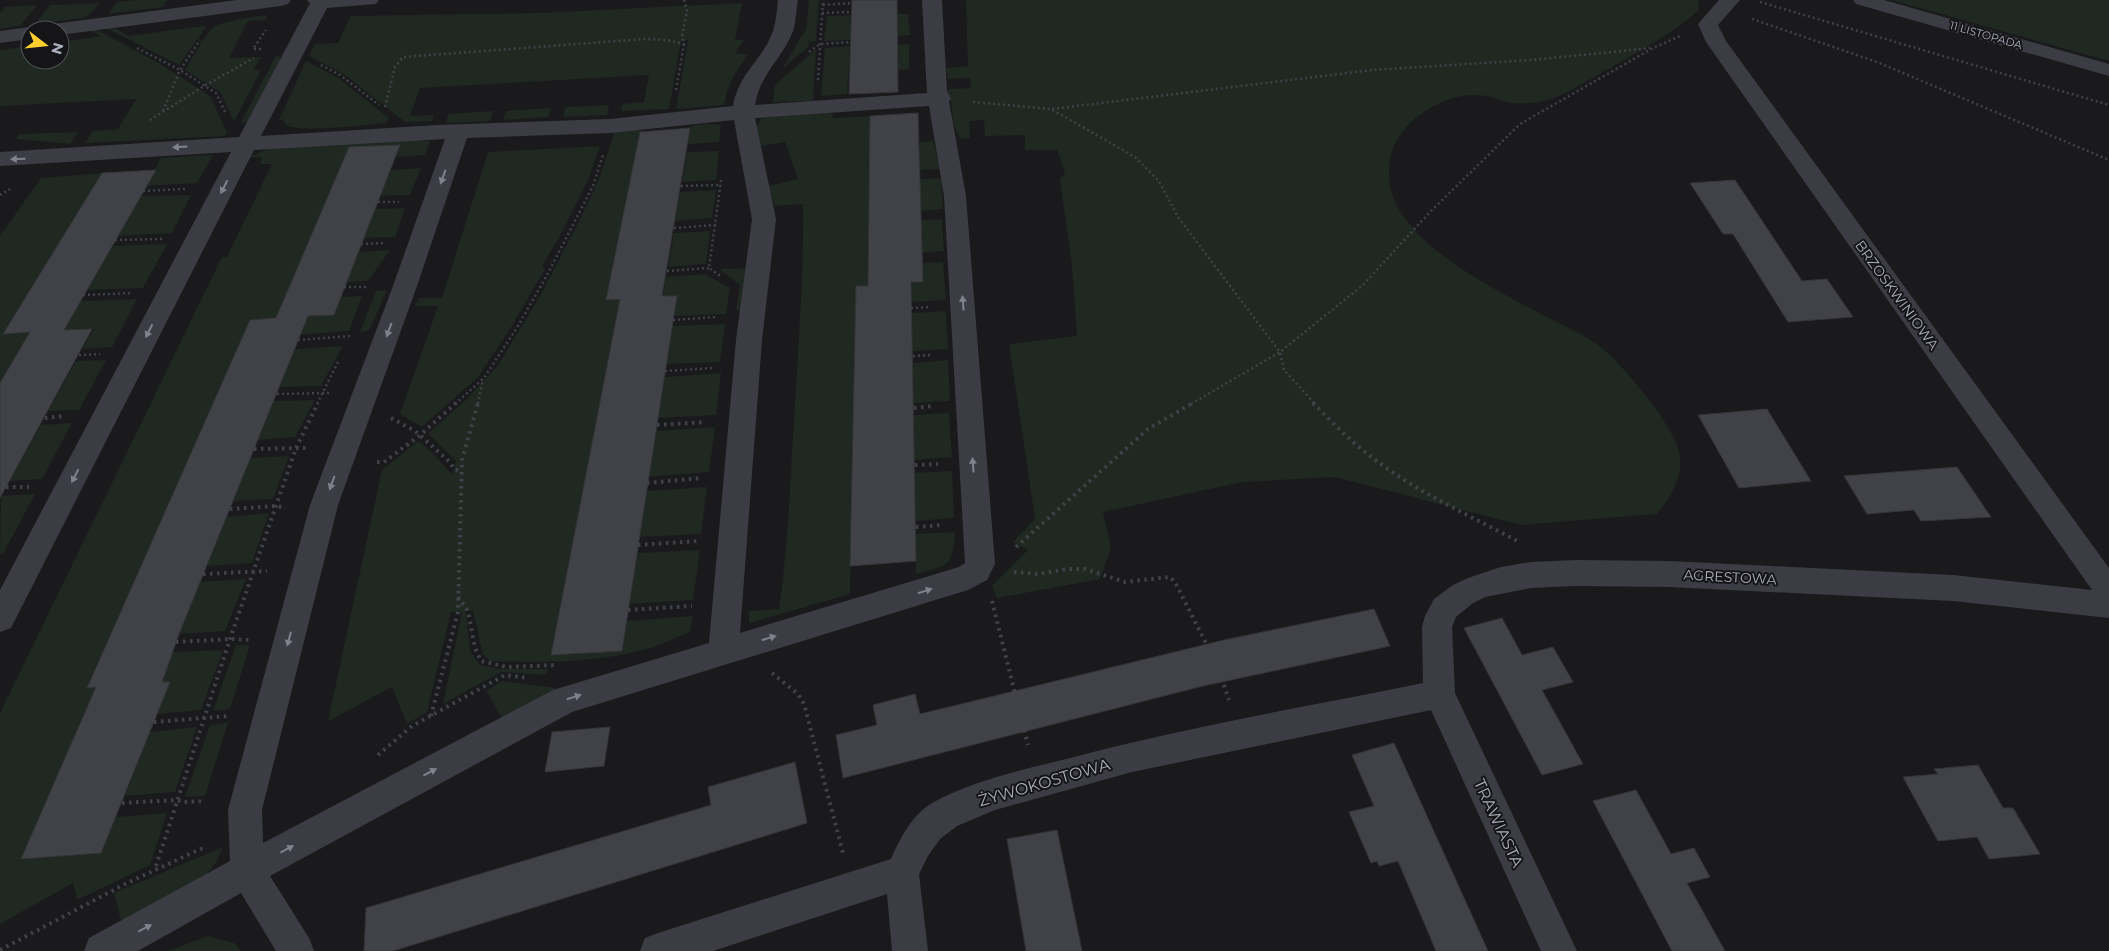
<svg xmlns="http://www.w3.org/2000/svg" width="2109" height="951" font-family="Montserrat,sans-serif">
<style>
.green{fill:#1f2821}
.building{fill:#414247;stroke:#343439}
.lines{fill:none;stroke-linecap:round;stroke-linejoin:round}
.path-far1{stroke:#404249;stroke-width:2.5;stroke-dasharray:2 3;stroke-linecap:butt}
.path{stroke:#404249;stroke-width:4;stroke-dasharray:2.5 4.5;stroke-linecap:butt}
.minor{fill:#3c3d44;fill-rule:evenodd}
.oneway{fill:#7f818d}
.labels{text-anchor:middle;stroke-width:4;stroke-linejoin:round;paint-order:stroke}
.far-street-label{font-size:11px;fill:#abafbd;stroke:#151518}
.street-label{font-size:14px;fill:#abafbd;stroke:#151518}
.near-street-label{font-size:16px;fill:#abafbd;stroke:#151518}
</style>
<rect width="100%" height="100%" fill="#1a1a1d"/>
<!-- green -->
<g class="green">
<polygon points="137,0 168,0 163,7 108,14 117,2"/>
<polygon points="809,0 819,0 816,41 809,42 808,47 782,69 806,29"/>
<path d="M966,0H1698L1699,10C1669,36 1635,54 1601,73C1587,81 1573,90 1559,96C1545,102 1526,105 1511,103C1503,102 1495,97 1486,96C1458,91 1432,104 1411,122C1397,136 1389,152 1389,172C1386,251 1538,308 1594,342C1617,357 1673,424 1679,451C1685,474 1671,497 1657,514L1521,525L1335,477L1242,482L1103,512L1111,549L1100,579L997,598L992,586L1028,550L1013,542L1035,519L1009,344L1077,336L1072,266L1060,179L1065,173L1057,150H1025V135L985,136L984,120L969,121L970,138L962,139C948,126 956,106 947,91L949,89L971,88L970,78L948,79L946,68L968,66Z"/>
<polygon points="1891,0 2109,0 2109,61"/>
<polygon points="100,3 89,15 83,18 35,24 50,5"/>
<path d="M742,3L735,40H744L735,53L748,55C735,72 727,85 724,105L676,109L688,40L681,41L669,109L621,111L623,104L644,102L649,75L420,88L410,116L434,115L432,121L405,122L345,75L309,56L315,44L338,43L351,16L538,13Z"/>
<polygon points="37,5 21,25 0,29 0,13 5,7"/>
<polygon points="897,14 908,14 910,35 897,36"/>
<path d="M267,15L266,20L248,21L229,58L261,57L253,70H261L234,122L220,92L185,70C192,59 205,34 214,27C219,22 258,16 267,15Z"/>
<polygon points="852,15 851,40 824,41 827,16"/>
<polygon points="111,26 129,36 203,26 206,27 179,65 106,28"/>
<polygon points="95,29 159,63 210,96 227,133 225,136 85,143 93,131 118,129 136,99 0,106 0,50 30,46 30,60 60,60 60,42 102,36 90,30"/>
<polygon points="909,44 909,69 897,70 897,45"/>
<polygon points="850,46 847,94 821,96 825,48"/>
<polygon points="816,49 813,101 773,102 775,85"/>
<polygon points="277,54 281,59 247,122 241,122"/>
<path d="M306,61L337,77L389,118L386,123C367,125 300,133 286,125L284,120H279Z"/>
<polygon points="609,105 607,115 563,117 566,107"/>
<polygon points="551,108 548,117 503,120 506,111"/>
<polygon points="493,111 490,121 446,123 448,114"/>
<path d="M832,113L833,118L870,116L868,286H857L850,594L749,623V611L779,609C788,547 790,483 794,420C798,348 804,277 803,204L775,206L768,186L798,179L785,142L761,146L754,131L761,119L770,115Z"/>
<polygon points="707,124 721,125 719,142 688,144 690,128 695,125"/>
<path d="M642,127L606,299H620L551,655L622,651L627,621L693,616L690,632C677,637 664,644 650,648C600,663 542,663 490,661L483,654L473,611H466L470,651L480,665L500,669H548L546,675L501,672L443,704L462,612H451L427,712L407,724L392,687L328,721L382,470L418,441L433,453L452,475L456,461L428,433L466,400L498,365L540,296L577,225L598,182L615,131Z"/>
<polygon points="78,132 70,144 16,139 19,134"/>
<polygon points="401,139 430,141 425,155 396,157 400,145 349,147 276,318 250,320 87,687 96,687 21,859 101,853 116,817 167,813 150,865 77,900 73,883 0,924 0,713 222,257 227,257 272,164 260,164 262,157 249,157 273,147"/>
<polygon points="933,141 940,169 920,170 920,142"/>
<polygon points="600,146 588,180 562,232 542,266 545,269 510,329 478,377 422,427 400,414 438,306 414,306 420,298 442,298 488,152"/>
<polygon points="719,151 716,180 682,182 687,152"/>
<polygon points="213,155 197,183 146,186 161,158"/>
<polygon points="421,168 410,195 380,196 391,170"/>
<polygon points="102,173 3,333 30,332 0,383 0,236 41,178"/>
<polygon points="941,178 943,209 921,211 920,179"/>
<polygon points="716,190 712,218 675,221 680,192"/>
<polygon points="191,195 172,233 117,236 140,196"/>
<polygon points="405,208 395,237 364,238 375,209"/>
<polygon points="942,219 944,251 922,253 922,220"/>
<polygon points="710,231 706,264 668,267 674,233"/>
<polygon points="167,244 143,288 87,290 112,246"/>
<polygon points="390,250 368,281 347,282 359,252"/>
<polygon points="943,262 946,300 912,302 911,282 923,282 922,263"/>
<polygon points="747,268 743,310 736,310 740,285 719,269"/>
<polygon points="705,274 730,288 726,314 674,316 677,296 663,296 666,277"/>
<polygon points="387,290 369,331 360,332 376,291"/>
<polygon points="362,296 349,331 300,335 308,316 334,315 341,297"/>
<polygon points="137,299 112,347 82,349 94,329 63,330 80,301"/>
<polygon points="946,311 948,349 912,351 912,313"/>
<polygon points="725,324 720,362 666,364 672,326"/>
<polygon points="343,346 321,386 279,387 295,349"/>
<polygon points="106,360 79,410 48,411 76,361"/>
<polygon points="948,360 950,401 913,403 913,363"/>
<polygon points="721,373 716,415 658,418 665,377"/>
<polygon points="315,400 295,437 258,440 274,401"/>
<polygon points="949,413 952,457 914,460 913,415"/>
<polygon points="72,423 42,479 9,481 41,425"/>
<polygon points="715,427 709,472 649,477 656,431"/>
<polygon points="289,456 273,499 233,501 251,458"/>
<polygon points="952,471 954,518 915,521 914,473"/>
<polygon points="707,487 701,534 640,537 647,491"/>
<polygon points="35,494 3,554 0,554 1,496"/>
<polygon points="269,513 252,563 207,566 227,517"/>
<path d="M955,532C953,567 948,565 916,574L915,534Z"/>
<polygon points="700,550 693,600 629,604 637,553"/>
<polygon points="246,579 225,631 179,634 200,582"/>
<polygon points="236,645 250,645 230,709 213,711"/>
<polygon points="223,650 201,710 157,714 170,682 159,683 172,652"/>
<polygon points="502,681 556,688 502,718 486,691"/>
<polygon points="228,723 205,796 185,797 210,725"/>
<polygon points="197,727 175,792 125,796 150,732"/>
<polygon points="223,847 217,861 200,882 122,924 114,893"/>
<polygon points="208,936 234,943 241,951 168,951"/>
</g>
<!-- building -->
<g class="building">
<polygon points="852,0 897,0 898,92 849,94"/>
<polygon points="918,113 923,282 911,282 916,561 850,566 856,286 868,286 870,116"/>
<polygon points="690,128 662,296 677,296 622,651 551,655 620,299 606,300 640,132"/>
<polygon points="400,145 334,315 308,316 179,634 162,682 170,682 101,853 21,859 96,687 87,688 250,320 276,318 349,147"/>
<polygon points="156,170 64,330 92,329 0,498 0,383 30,332 3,334 102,173"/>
<polygon points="1735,180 1802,281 1827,279 1853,317 1788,322 1733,234 1723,234 1690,183"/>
<polygon points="1767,409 1811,481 1739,488 1698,415"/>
<polygon points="1957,467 1991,517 1921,521 1914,510 1867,514 1844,476"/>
<polygon points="1374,609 1390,646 1203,686 843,778 836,735 877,725 873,705 915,694 920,714 1224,640"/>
<polygon points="1502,618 1522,655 1553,647 1573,682 1542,690 1583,764 1542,775 1464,628"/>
<polygon points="610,727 604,766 545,772 552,732"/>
<polygon points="1394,743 1488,951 1436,951 1398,861 1379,866 1377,861 1371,863 1349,812 1374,806 1352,755"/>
<polygon points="795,762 807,823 393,951 364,951 366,908 711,805 708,787"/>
<polygon points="1978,765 2003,808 2013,808 2040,854 1989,859 1977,837 1938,841 1903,777 1938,774 1934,769"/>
<polygon points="1636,790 1671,854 1694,848 1710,877 1687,883 1725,951 1672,951 1593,801"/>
<polygon points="1057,830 1082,951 1026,951 1007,839"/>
</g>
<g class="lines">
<!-- path-far1 -->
<g class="path-far1">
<polyline points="1760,2 2109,105"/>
<polyline points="823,5 852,3"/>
<polyline points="822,13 852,12"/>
<polyline points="1752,19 1877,62 2109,160"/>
<polyline points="137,48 180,70 216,93 226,114"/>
<polyline points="261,49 253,49 266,30"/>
<polyline points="809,52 820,44 851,42"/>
<polyline points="321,65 340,75 379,105"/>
<polyline points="818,80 823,0"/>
<polyline points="676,90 684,44 682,36 687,11 684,0"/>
<polyline points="973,102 1051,109 1135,157 1159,181 1178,217 1280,352 1284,370 1315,404"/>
<polyline points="385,107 395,67 403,57 645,39 667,40 684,44"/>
<polyline points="1052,109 1372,70 1531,60 1650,48"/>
<polyline points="163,111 180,70 200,40"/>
<polyline points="150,120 204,86 254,58"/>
<polyline points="721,180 709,268 722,277"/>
<polyline points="681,186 720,185"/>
<polyline points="143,191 185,189"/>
<polyline points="0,195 10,189"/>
<polyline points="378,202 399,202"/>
<polyline points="674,228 716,225"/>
<polyline points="115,240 162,239"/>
<polyline points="361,244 384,243"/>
<polyline points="667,271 709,268"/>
<polyline points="344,287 369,287"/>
<polyline points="83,295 131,293"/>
<polyline points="911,308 929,307"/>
<polyline points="673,320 717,317"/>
<polyline points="298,340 351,336"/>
<polyline points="79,355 100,354"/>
<polyline points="913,356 931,355"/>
<polyline points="665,371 712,368"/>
<polyline points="277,394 329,393"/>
<polyline points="317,404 339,360"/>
<polyline points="455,404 484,378 518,326 546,277 593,186 603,155"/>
<polyline points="478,404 483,379"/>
<polyline points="1191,404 1280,352 1363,285 1430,212 1520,124 1653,48 1680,36"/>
</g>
<!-- path -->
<g class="path">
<path d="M1313,403C1331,421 1349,440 1369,455C1414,491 1469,515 1519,542"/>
<polyline points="914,408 934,406"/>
<polyline points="45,418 66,416"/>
<polyline points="391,418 415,431 451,463 453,468 461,472"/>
<polyline points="657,425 706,422"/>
<polyline points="254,449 307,448"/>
<polyline points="377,462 384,462 419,436 456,403"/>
<polyline points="915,465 938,464"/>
<polyline points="647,483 702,478"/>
<polyline points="6,487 29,487"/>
<polyline points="230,509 276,506 286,508"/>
<polyline points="916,527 941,525"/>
<polyline points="638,545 697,541"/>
<polyline points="1016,547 1148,429 1193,403"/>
<polyline points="1014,572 1038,574 1068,569 1085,569 1125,582 1170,577 1175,582 1217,665 1229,700"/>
<polyline points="203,574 267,571"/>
<polyline points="458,597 468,611 475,648 481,661 507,667 555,665"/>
<polyline points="992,601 1028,745"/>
<polyline points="628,610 692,606"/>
<polyline points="176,642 230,639 251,640"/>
<polyline points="772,673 798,694 804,704 843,853"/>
<polyline points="431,716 458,612 462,460 478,403"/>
<polyline points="154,722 228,716"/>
<polyline points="378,755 412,726 505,675 528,678"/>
<polyline points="122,803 176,800 183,802 205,801"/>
<polyline points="156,866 230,639 296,448 318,403"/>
<polyline points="0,950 127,883 205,847"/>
</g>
<!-- minor -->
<g class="minor">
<polygon points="237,0 291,0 288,4 281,6 60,35 60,30 43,30 46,26 53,24"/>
<path d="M307,0H379L376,4L327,8L261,136L437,125L610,119L733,106C739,72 763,60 773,31C776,22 777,10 778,0H798C796,10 796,22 793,31C783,58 759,75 755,105L927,93L922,0H942L947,91L951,99L949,101L966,196L995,564L987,580L968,590L572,712L270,876L309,938L314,951H276L241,893L138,951H84L89,938L230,861L228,810L310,505L393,286L445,139L254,150L11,628L0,632V590L231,152L0,166V152L239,137L310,3ZM929,106L944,196L965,563L959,567L740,633L762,340L776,219L755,118ZM734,120L752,219L736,340L709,643L553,690L263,843L262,810L338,505L417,286L467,138L610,133Z"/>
<path d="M1719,0H1740L1718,25L1726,41L2109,568V618L1953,601L1669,587L1576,586L1531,588L1485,597L1473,603L1456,617L1452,627L1455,693L1577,951H1541L1431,710L1132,772L995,810L957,826L940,839L928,856L919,874L928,951H892L887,894L713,951H640L645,938L658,933L891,859C901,837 912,814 934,802C974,780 1026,769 1070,758C1187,727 1305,707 1423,683L1422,627L1425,616L1434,599L1453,585L1468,578L1501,567L1531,562L1576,560L1669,561L1953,575L2092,590L1706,42L1698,24Z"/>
<polygon points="1853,0 1884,0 2109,64 2109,76 1856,4"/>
<polygon points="30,27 38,30 30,30 30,39 0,43 0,31"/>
</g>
</g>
<!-- one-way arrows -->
<defs><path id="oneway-solid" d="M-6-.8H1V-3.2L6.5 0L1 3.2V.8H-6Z" transform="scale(1.25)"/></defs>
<g class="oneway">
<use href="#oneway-solid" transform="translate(180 147) rotate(177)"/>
<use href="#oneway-solid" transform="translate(18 159) rotate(178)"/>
<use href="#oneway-solid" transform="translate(443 177) rotate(110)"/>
<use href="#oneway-solid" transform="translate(224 187) rotate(117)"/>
<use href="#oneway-solid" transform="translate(963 303) rotate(-94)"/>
<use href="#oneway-solid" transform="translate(389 330) rotate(110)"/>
<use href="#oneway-solid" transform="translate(149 331) rotate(117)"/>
<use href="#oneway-solid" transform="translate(973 465) rotate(-94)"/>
<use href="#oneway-solid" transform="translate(75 476) rotate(117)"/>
<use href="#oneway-solid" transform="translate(332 483) rotate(110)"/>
<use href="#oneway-solid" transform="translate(925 591) rotate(-17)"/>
<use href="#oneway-solid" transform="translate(769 638) rotate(-17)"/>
<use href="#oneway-solid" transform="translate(289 639) rotate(105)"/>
<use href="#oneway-solid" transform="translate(574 697) rotate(-17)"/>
<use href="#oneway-solid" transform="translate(430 772) rotate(-28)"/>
<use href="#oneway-solid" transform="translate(287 849) rotate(-28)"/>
<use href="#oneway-solid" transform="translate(145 928) rotate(-28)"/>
</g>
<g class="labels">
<!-- far-street labels -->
<g class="far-street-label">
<text transform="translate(1986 35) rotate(16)" y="4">11 LISTOPADA</text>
</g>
<!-- street labels -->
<g class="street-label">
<text transform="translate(1897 295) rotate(54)" y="5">BRZOSKWINIOWA</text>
<text transform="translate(1730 577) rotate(3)" y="5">AGRESTOWA</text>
</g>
<!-- near-street labels -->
<g class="near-street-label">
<text transform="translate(1044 782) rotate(-16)" y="6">ŻYWOKOSTOWA</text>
<text transform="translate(1499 823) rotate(65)" y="6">TRAWIASTA</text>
</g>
</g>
<!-- north arrow -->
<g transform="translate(45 45) rotate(106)"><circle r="24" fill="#151518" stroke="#51535a"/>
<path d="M0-4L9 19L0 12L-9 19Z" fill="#ffcf2f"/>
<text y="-8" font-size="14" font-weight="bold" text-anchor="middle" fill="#abafbd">N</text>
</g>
</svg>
